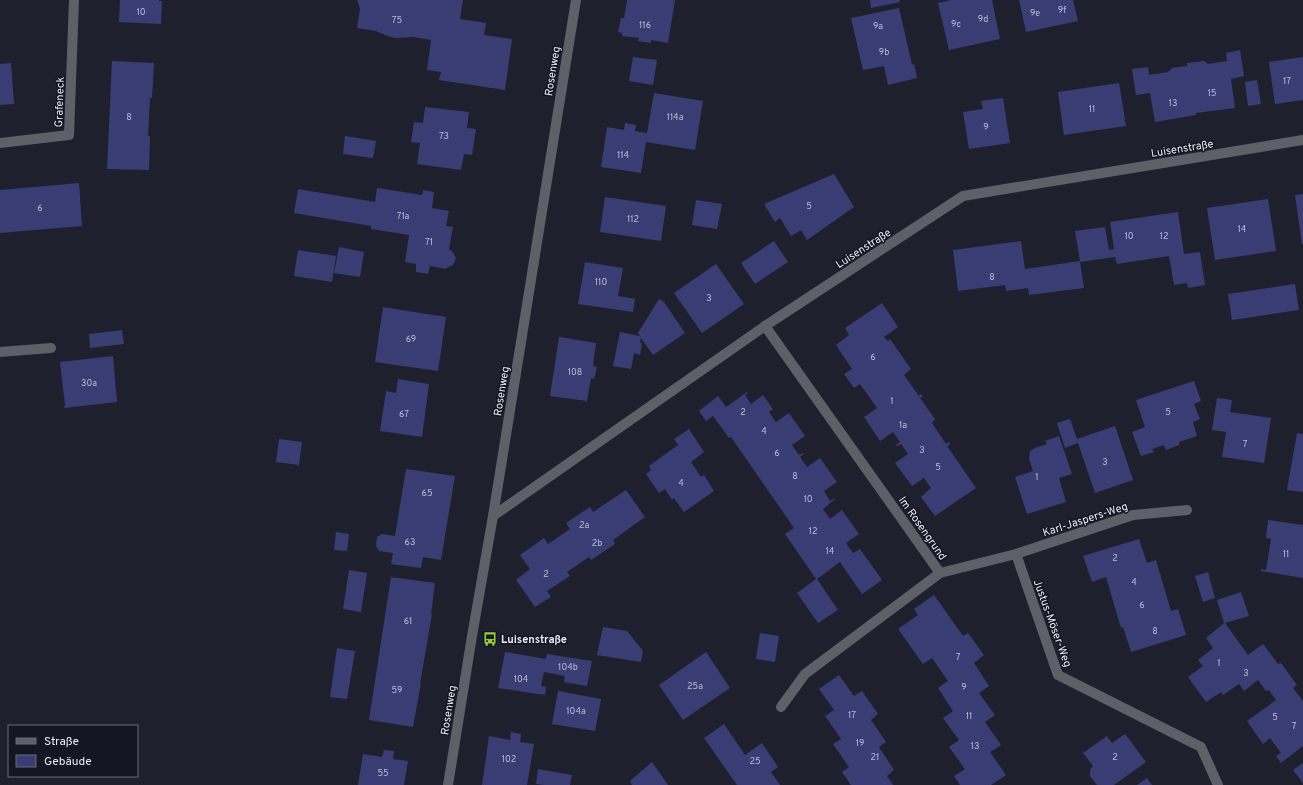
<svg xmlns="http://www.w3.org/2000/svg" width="1303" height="785" font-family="Overpass,sans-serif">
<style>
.building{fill:#3a3d74}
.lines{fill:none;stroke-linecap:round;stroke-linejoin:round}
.minor{stroke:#5e6067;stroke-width:10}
.labels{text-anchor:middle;stroke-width:3;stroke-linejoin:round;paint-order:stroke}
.number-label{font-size:9px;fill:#bcbdd2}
.street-label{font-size:11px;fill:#e7e8f2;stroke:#151624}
.poi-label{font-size:11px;font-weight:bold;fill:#e7e8f2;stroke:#151624;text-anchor:start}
</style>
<rect width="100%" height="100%" fill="#1e202e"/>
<!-- building -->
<g class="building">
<polygon points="120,0 159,0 159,1 162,1 161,24 119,22"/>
<polygon points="357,0 463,0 460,19 486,23 484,35 512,39 505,90 439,80 441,72 427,70 431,40 413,37 395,38 385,35 376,31 357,28 360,9"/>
<polygon points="627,0 675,0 668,43 651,40 651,43 638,41 639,38 622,36 622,33 618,32 621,18 624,18"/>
<polygon points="870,0 900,0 900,2 871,8"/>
<polygon points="951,0 992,0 1000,39 949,50 938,3"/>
<polygon points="1019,0 1073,0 1078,21 1026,32"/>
<polygon points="899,8 912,65 914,64 917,78 888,85 884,66 863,70 851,18"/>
<polygon points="1240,50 1244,76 1231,79 1235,108 1196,113 1196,115 1155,122 1150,93 1136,95 1132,69 1148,67 1149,75 1168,72 1172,68 1187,66 1187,63 1204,61 1208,64 1227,61 1226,53"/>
<polygon points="633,57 657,60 653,85 629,81"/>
<polygon points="1303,57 1303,100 1275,104 1269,62"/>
<polygon points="112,61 154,63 152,98 150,98 148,136 150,136 149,170 107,169"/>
<polygon points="11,63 14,104 0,105 0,64"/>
<polygon points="1257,80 1261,104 1248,106 1245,82"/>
<polygon points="1119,83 1126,126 1064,135 1058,92"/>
<polygon points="654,93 703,101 695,150 646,142 641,173 601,167 607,127 624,130 625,123 636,125 635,131 647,133"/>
<polygon points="1003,98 1010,143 969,149 963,112 983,109 981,101"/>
<polygon points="425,107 469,112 467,128 476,129 472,155 464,154 461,170 417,164 420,143 411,142 414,122 423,123"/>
<polygon points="345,136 376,141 373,158 343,154"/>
<polygon points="834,174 854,207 807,240 801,230 791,236 780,218 775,222 764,204"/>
<polygon points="79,183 82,226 0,233 0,190"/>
<polygon points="377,188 422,195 423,190 434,192 432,208 449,211 446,226 453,227 449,249 452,251 456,258 453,265 446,268 446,269 430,266 428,274 416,272 416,264 405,262 409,235 371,229 371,226 294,213 298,189 375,202"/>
<polygon points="1303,194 1303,244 1302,244 1295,195"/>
<polygon points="605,197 666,206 661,241 600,232"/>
<polygon points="1268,199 1276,251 1215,260 1207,208"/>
<polygon points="696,200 722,204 717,229 692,225"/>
<polygon points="1178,212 1184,254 1200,252 1205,285 1188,288 1187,283 1174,285 1169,256 1117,264 1115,257 1080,262 1084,288 1029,295 1028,288 1006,291 1005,285 958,291 953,250 1021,241 1025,269 1080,261 1075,231 1105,227 1109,250 1114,249 1110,222"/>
<polygon points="774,241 788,262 755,284 741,263"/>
<polygon points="339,247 364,252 360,277 334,273"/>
<polygon points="298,250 336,256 332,282 294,276"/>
<polygon points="585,262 623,268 618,296 635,299 633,312 578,304"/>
<polygon points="716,264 744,304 702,333 674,293"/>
<polygon points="1295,284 1299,310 1232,320 1228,294"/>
<polygon points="659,299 664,302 685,333 653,355 641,338 640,343 642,343 640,355 634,353 631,369 613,366 620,332 640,336 638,333"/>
<polygon points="882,303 898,327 884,337 888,341 890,339 911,369 904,375 919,396 921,394 923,396 920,398 935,419 932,423 946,444 949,442 950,443 950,444 947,446 976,488 935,516 921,497 931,488 924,478 912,486 895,463 908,454 901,444 897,446 896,445 900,442 893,432 880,441 864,417 877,408 860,384 854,388 844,374 852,369 836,345 849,335 845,328"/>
<polygon points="383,307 446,317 438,371 375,362"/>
<polygon points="122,330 124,344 90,348 89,334"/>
<polygon points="559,337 596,343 593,366 597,367 594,379 591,378 587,401 550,396"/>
<polygon points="113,356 117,402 64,408 65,405 60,362"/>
<polygon points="398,379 429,384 422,437 380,431 386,391 396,393"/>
<polygon points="1194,381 1201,401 1194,404 1200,419 1193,422 1197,436 1179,442 1179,445 1166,450 1164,445 1152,449 1154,452 1141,456 1132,432 1145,427 1136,400"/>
<polygon points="747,392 748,393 745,395 751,404 763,395 773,409 769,412 776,422 789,413 805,436 792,445 799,455 803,453 804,454 800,457 807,467 820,458 837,482 824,491 830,501 835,498 835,499 823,509 830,519 842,510 859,534 846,543 853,553 860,549 882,580 862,594 840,562 817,579 838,610 818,623 797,593 816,579 785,534 794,528 731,437 729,438 713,416 706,421 699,411 718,396 726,407"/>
<polygon points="1217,398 1232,400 1230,412 1271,418 1264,463 1222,457 1226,432 1212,430"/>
<polygon points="1070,419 1077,439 1115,426 1133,480 1095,493 1078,443 1065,448 1057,423"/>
<polygon points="689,429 704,452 691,462 701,477 704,475 714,491 684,512 674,498 672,500 665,489 659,493 646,474 651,470 649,466 678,445 674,439"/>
<polygon points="1297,433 1303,434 1303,492 1287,490"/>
<polygon points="1059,436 1072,474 1059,478 1066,502 1027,514 1015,477 1033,471 1029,459 1030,451 1035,448 1047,444 1045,441"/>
<polygon points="279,439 302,442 299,465 276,462"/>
<polygon points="406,469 455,476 441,560 423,557 421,568 391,564 393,553 379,551 376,546 377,537 382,534 395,536"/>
<polygon points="626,490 645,517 613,540 615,544 591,560 589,557 567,572 570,576 547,591 551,597 535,607 516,580 530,569 520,555 544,538 548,544 570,529 566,523 590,507 593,512"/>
<polygon points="1268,520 1303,525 1303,578 1261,571 1261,569 1266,570 1271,539 1266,538"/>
<polygon points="336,532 349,534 347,551 334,550"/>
<polygon points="1139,539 1147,563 1156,560 1171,611 1178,609 1186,635 1131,652 1123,627 1121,628 1106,577 1092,582 1083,556"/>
<polygon points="349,570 367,573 361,612 343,609"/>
<polygon points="1208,572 1215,598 1203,602 1195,576"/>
<polygon points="391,577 435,583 431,614 432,614 420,684 421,683 413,727 369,720"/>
<polygon points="1241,592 1249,616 1225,623 1248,655 1263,644 1278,664 1281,663 1297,685 1293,688 1303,701 1303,746 1281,763 1276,756 1281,753 1270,738 1263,744 1247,721 1276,700 1269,690 1266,691 1258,680 1244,691 1239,684 1223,695 1221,692 1206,702 1188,677 1203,666 1198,660 1213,648 1206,638 1224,623 1217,600"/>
<polygon points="934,595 963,636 968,633 984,655 974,663 989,686 979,693 995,715 985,722 1001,745 990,752 1006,775 991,785 960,785 954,776 965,769 949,747 959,740 943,718 953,711 938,688 948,681 932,658 923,664 898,629 918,615 914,609"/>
<polygon points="603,627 627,631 643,651 641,662 597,655"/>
<polygon points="760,633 779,636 775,662 756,659"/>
<polygon points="337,648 355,651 347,699 330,697"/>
<polygon points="505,652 546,659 547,654 592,661 587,686 564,682 565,676 544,672 541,686 546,687 545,695 498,688"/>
<polygon points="706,652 730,688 683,720 659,685"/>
<polygon points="839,675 854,696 862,691 878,714 871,720 886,742 879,747 894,770 887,776 893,785 851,785 842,772 849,767 833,744 841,739 825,716 834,710 819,689"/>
<polygon points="558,691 601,699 595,731 552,724"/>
<polygon points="724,724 745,755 762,743 778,767 771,772 780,785 737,785 704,738"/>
<polygon points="511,732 521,734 520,742 534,744 527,785 482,785 489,736 510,740"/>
<polygon points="1125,734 1146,762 1114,785 1097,785 1090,776 1090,770 1093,766 1083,753 1107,736 1112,743"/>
<polygon points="384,750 394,751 393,759 408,761 404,785 358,785 363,754 382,757"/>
<polygon points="652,762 668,785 632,785 630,781"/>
<polygon points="1303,763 1303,783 1293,770"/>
<polygon points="538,769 572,775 570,785 544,785 536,784"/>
<polygon points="1147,778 1152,785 1137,785"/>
</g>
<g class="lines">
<!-- minor -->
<g class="minor">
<polyline points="0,143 69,135 74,0"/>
<polyline points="765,326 940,573 805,674 781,707"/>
<polyline points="0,352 51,348"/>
<polyline points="493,516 765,326 963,196 1303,140"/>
<polyline points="1016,554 1133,515 1187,510"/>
<polyline points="940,573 1016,554 1058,675 1201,747 1218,785"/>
<polyline points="448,785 472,636 493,516 576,0"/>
</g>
</g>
<!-- icons -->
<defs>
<symbol id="bus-bare" viewBox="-9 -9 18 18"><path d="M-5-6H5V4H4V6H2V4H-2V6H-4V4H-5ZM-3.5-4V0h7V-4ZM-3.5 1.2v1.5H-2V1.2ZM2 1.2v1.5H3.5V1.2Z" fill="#94cc3c" stroke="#151624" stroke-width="2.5" paint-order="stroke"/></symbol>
</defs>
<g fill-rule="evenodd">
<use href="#bus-bare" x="480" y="629" width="20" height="20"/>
</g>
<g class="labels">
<!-- number labels -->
<g class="number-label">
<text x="1062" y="13">9f</text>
<text x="141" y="15">10</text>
<text x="1035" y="16">9e</text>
<text x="983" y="22">9d</text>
<text x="397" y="23">75</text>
<text x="956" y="27">9c</text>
<text x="645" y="28">116</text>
<text x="878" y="29">9a</text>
<text x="884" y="55">9b</text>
<text x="1287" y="84">17</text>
<text x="1212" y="96">15</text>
<text x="1173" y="106">13</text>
<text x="1092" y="112">11</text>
<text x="129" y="120">8</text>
<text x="675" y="120">114a</text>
<text x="986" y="130">9</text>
<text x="444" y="139">73</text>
<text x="623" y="158">114</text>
<text x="809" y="209">5</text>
<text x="40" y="211">6</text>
<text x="403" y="219">71a</text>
<text x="633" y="222">112</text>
<text x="1242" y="232">14</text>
<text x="1129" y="239">10</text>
<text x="1164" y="239">12</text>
<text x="429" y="245">71</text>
<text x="992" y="280">8</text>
<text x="601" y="285">110</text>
<text x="709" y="301">3</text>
<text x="411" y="342">69</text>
<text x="873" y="360">6</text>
<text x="575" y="375">108</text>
<text x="89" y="386">30a</text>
<text x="892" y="404">1</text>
<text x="743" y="415">2</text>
<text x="1168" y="415">5</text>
<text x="404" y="417">67</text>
<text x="903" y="428">1a</text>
<text x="764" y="434">4</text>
<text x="1245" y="447">7</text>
<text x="922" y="453">3</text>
<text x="777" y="456">6</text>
<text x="1105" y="465">3</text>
<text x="938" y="470">5</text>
<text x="795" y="479">8</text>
<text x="1037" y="480">1</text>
<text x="681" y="486">4</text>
<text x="427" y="496">65</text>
<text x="808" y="502">10</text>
<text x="584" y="528">2a</text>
<text x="813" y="534">12</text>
<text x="410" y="545">63</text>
<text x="597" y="546">2b</text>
<text x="830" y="554">14</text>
<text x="1286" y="557">11</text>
<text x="1115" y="561">2</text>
<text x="546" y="577">2</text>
<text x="1134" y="585">4</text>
<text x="1142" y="608">6</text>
<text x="408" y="624">61</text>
<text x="1155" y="634">8</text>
<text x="958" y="660">7</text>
<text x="1219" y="666">1</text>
<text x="568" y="670">104b</text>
<text x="1246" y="676">3</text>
<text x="521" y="682">104</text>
<text x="695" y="689">25a</text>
<text x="964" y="690">9</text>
<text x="397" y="693">59</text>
<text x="576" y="714">104a</text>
<text x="852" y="718">17</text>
<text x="969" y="719">11</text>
<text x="1275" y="720">5</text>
<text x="1294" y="729">7</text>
<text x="860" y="746">19</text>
<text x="975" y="749">13</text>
<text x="875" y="760">21</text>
<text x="1115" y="760">2</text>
<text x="509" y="762">102</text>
<text x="755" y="764">25</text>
<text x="383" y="776">55</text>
</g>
<!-- street labels -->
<g class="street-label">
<text transform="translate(552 71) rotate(-81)" y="4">Rosenweg</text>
<text transform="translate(59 102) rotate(-88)" y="4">Grafeneck</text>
<text transform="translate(1182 148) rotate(-9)" y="4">Luisenstraße</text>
<text transform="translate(863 248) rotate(-33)" y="4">Luisenstraße</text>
<text transform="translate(501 391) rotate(-81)" y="4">Rosenweg</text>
<text transform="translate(1085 519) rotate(-18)" y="4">Karl-Jaspers-Weg</text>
<text transform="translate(923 528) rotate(55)" y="4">Im Rosengrund</text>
<text transform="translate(1053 623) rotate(70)" y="4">Justus-Möser-Weg</text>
<text transform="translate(448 710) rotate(-81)" y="4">Rosenweg</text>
</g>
<!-- poi labels -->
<g class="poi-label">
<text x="501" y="643">Luisenstraße</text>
</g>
</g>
<!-- legend -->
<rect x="8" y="725" width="130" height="52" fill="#151624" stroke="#696a76"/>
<rect x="16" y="738" width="20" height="6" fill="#5e6067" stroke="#696a76"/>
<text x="44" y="745" font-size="12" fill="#e7e8f2">Straße</text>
<rect x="16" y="755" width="20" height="12" fill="#3a3d74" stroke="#696a76"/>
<text x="44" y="765" font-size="12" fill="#e7e8f2">Gebäude</text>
</svg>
